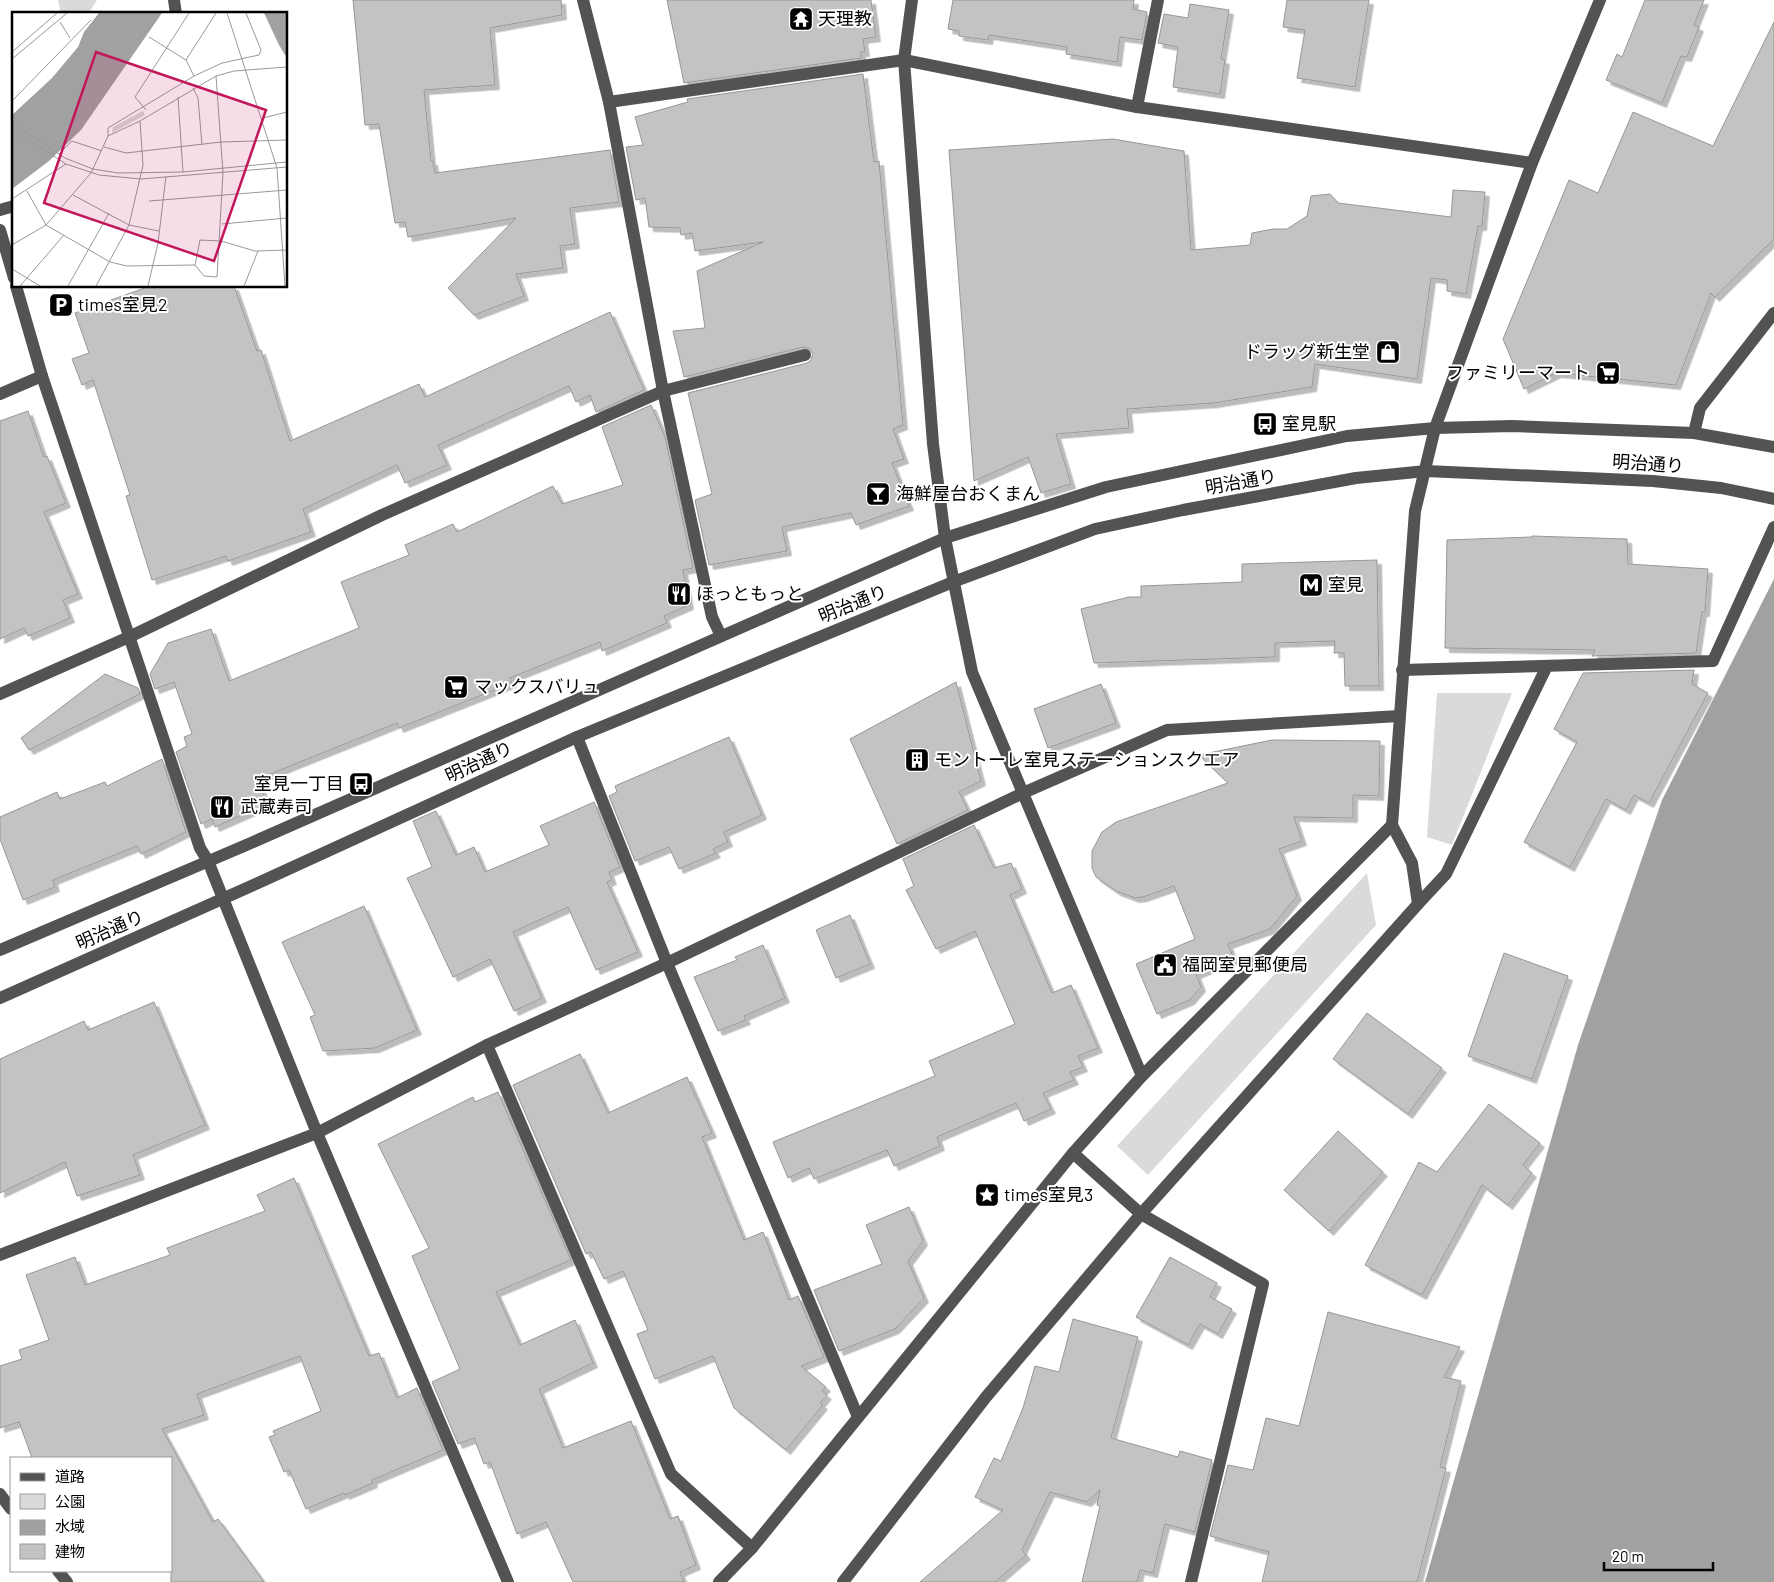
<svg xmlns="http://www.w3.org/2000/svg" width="1774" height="1582" font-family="Barlow,'Noto Sans JP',sans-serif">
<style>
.green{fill:#dadada}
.water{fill:#a1a1a1}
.building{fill:#c3c3c3;stroke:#979797;filter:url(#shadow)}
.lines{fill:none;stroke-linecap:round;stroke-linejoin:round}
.minor{stroke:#535353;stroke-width:12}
.labels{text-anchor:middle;stroke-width:4;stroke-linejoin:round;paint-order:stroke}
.poi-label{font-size:18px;fill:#000;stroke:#fff;text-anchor:start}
.street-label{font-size:18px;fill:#000;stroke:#fff}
.inset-road{fill:none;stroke:#999;stroke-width:1}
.view{fill:#c2185b;fill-opacity:0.15;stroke:#c2185b;stroke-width:2.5}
.inset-edge{fill:none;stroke:#000;stroke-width:2.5}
</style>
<defs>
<filter id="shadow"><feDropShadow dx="4.5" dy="4.5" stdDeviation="0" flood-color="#0004"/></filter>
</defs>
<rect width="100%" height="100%" fill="#fff"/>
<!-- green -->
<g class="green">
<polygon points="58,0 97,0 90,11 80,14 61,14"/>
<polygon points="1437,693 1512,693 1452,845 1427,837"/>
<polygon points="1367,873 1376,925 1148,1175 1117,1146"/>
</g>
<!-- water -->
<polygon class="water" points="1774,579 1774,1582 1425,1582 1578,1045 1662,800"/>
<!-- building -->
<g class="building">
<polygon points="353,0 561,0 562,15 490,28 495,85 424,90 431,161 433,161 435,173 610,150 619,202 570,208 575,244 560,246 563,268 516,274 524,296 474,315 448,288 516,218 408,237 405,222 395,223 379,124 365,125"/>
<polygon points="667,0 871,0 876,37 863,39 865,52 861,52 861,58 684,83"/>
<polygon points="953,0 1134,0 1133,9 1147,12 1142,40 1120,37 1117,62 1066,54 1067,47 989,35 988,40 959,36 959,31 948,29"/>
<polygon points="1287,0 1369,0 1355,87 1297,78 1305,30 1283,27"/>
<polygon points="1645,0 1704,0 1694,25 1699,27 1687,57 1681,56 1662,103 1606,80 1617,54 1622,57"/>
<polygon points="1190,4 1229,10 1221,59 1225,60 1220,94 1173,87 1178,47 1158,43 1164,14 1188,18"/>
<polygon points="1774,22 1774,239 1715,297 1711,293 1676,385 1557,373 1524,389 1503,339 1569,180 1598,193 1633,112 1713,146"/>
<polygon points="863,74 874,162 879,161 903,425 893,429 904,459 892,463 909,506 856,525 851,513 782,527 787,551 709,565 695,500 712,494 688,393 807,363 811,360 813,353 810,349 803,347 684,377 673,331 705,328 697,271 763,242 695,251 692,233 681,235 680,228 649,227 645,198 636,200 626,147 643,145 635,117 688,102 687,99"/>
<polygon points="1113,139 1184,151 1191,250 1250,245 1252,233 1273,229 1287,229 1307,216 1311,196 1330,194 1338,203 1451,217 1453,190 1485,192 1482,226 1478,226 1466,294 1447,291 1447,280 1431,278 1417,379 1315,364 1312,387 1214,403 1127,409 1129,428 1056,434 1071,484 1041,493 1028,457 974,481 949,150"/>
<polygon points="150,286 234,286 257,351 261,350 290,441 419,384 425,397 610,312 644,390 596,412 590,395 576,402 569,386 438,445 447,465 405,483 397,465 303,509 311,532 228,561 226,556 152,580 126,496 130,495 93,380 82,385 72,359 89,353 75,313"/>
<polygon points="651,405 665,437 693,568 683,570 689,605 664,616 667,623 602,651 600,642 510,678 512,683 399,728 397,723 258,779 267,804 215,827 212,819 201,824 176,752 187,746 184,737 192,734 174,682 155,689 150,674 168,643 211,629 229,681 359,628 341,582 409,555 405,545 453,524 457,532 553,486 562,504 623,485 602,427"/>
<polygon points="28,411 44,457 47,456 66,503 44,512 78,594 63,600 70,618 28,636 24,628 0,639 0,421"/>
<polygon points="1532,536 1627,539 1628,564 1708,569 1705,612 1702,612 1696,653 1592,656 1595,650 1445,648 1447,540 1532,537"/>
<polygon points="1377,560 1379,686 1345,686 1344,653 1334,653 1335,641 1275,643 1275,657 1094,663 1081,609 1129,597 1141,597 1141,586 1242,582 1242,564"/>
<polygon points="1694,670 1692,684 1708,693 1649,803 1634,795 1626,810 1606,799 1570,867 1524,842 1577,742 1554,729 1583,673"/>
<polygon points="105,674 138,688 140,694 29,750 21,738"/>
<polygon points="956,682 981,781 959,792 968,810 897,844 850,739"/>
<polygon points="1101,684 1116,723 1048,748 1034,709"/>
<polygon points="729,737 762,815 724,832 728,842 713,849 716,853 679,869 669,847 635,861 609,796 617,792 615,786"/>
<polygon points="1272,740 1380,741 1379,796 1353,795 1353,818 1294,817 1302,841 1279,849 1297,896 1270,929 1228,944 1234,959 1196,974 1201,987 1190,1000 1157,1014 1136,964 1195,939 1174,886 1143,897 1135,898 1116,891 1096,877 1092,868 1092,851 1102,832 1116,822 1228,783 1199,755"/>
<polygon points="162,759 186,832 141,854 137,846 53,880 55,887 23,900 0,839 0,817 57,792 60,799 105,782 107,786"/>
<polygon points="594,802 620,867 609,872 612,880 607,882 638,952 596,970 568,907 513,932 542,998 514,1011 490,959 453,977 407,878 432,867 413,821 436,811 456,855 474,847 485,872 549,845 540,826"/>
<polygon points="974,825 994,868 1011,863 1022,889 1010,895 1052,993 1071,985 1098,1048 1078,1056 1083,1067 1070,1072 1074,1080 1043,1093 1051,1109 1024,1121 1016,1103 937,1137 940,1146 894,1166 887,1150 814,1179 809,1168 788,1178 773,1142 935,1076 929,1061 1015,1024 975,931 936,949 906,890 914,886 903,859"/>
<polygon points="364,906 417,1030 375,1048 323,1051 310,1017 315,1015 282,942"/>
<polygon points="850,915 870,964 836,978 816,930"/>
<polygon points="763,945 785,998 744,1016 746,1020 718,1031 694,977 737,960 735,957"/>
<polygon points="1504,953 1568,976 1532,1079 1468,1056"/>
<polygon points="154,1002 205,1125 133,1155 140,1175 77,1196 65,1162 0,1193 0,1059 84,1021 88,1030"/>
<polygon points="1367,1013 1442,1068 1408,1114 1333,1059"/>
<polygon points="580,1054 608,1113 687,1077 712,1133 702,1137 744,1240 763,1232 789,1300 798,1296 824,1357 801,1366 826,1387 822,1391 827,1395 820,1403 823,1405 786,1450 734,1408 713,1356 655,1379 637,1334 648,1330 623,1271 604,1279 591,1252 586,1254 513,1085"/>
<polygon points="498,1092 571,1260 496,1292 520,1345 575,1320 593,1363 539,1389 563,1448 631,1421 670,1519 678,1516 696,1565 680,1572 684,1582 573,1582 546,1522 517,1534 490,1462 484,1464 474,1438 458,1444 432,1382 460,1369 412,1256 429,1248 378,1144 473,1097 475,1102"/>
<polygon points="1489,1104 1540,1143 1523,1165 1532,1173 1508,1205 1482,1185 1422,1295 1365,1265 1419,1162 1437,1172"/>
<polygon points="1338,1131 1383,1172 1329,1231 1284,1190"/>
<polygon points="294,1178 369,1356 379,1353 397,1398 417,1388 443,1450 372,1480 373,1483 345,1495 344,1493 306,1509 289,1470 284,1472 269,1437 275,1435 273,1431 321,1411 300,1356 197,1394 204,1415 162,1429 213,1522 218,1519 264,1582 171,1582 171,1458 32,1458 19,1422 0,1428 0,1366 22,1359 19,1350 49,1340 26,1275 75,1257 85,1285 170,1255 167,1248 265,1211 257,1195"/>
<polygon points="909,1207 923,1241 908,1261 924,1298 895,1329 839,1351 814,1290 882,1264 866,1225"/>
<polygon points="1170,1257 1217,1283 1210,1297 1232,1309 1218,1334 1200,1324 1188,1345 1136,1317"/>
<polygon points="1328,1312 1460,1347 1444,1377 1461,1381 1440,1467 1446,1468 1417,1582 1262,1582 1269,1552 1210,1536 1228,1465 1253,1470 1266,1418 1299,1426"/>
<polygon points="1073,1319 1138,1337 1111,1438 1178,1457 1180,1451 1212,1460 1195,1532 1165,1524 1153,1573 1140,1570 1137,1582 1082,1582 1100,1506 1097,1505 1100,1490 1087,1502 1050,1492 1022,1550 1026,1555 995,1582 920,1582 1003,1510 975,1497 994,1458 1001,1461 1023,1408 1035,1366 1059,1372"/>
</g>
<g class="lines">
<!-- minor -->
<g class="minor">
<polyline points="174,0 176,14"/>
<polyline points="583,0 609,102 663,391 712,617 721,636"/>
<polyline points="609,102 904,60 1137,107 1532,163"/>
<polyline points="1137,107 1158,0"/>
<polyline points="0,210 14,206"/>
<polyline points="0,230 14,278"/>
<polyline points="16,286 42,376 200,848 208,861 317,1133 508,1582"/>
<polyline points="0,394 42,376"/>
<polyline points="1694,433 1700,408 1774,313"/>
<polyline points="1402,670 1713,661 1774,527"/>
<polyline points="0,694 129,637 382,515 663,391 805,355"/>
<polyline points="577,737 667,963 858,1417"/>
<polyline points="1418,904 1446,874 1547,666"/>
<polyline points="0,950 244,846 945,538 1106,487 1347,436 1435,428 1512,426 1694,433 1774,447"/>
<polyline points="0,998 258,883 577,737 953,582 1095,529 1183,510 1356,478 1426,471 1653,481 1721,488 1774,499"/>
<polyline points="487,1045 671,1474 752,1548"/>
<polyline points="1142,1076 1392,825 1415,511 1435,428 1532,163 1600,0"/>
<polyline points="1073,1153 1141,1214 1263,1284 1191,1582"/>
<polyline points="0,1255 317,1133 487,1045 667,963 1023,793 1167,730 1399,716"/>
<polyline points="0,1494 11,1509"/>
<polyline points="58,1571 67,1582"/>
<polyline points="719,1582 752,1548 1073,1153 1142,1076 972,672 945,538 933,444 904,60 912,0"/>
<polyline points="843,1582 986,1397 1141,1214 1418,904 1412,863 1392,825"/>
</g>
</g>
<!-- icons -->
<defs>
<symbol id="temple-square" viewBox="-11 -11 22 22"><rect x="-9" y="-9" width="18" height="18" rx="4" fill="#000" stroke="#fff"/><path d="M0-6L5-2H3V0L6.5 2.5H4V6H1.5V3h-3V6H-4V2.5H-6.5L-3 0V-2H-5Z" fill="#fff"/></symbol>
<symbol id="parking-square" viewBox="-11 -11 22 22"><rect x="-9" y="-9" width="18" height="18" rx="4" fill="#000" stroke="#fff"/><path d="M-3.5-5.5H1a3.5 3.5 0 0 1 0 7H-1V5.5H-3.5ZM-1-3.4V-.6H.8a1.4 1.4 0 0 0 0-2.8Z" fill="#fff"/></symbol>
<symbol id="shop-square" viewBox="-11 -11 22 22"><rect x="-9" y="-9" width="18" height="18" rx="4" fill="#000" stroke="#fff"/><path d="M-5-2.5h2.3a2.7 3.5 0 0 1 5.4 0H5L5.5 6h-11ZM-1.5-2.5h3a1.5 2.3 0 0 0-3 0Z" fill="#fff"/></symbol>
<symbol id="supermarket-square" viewBox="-11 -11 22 22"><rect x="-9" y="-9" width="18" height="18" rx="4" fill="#000" stroke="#fff"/><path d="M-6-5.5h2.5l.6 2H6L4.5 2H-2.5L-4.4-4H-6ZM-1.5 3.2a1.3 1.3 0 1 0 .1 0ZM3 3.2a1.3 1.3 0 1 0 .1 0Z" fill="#fff"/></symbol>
<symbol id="bus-square" viewBox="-11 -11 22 22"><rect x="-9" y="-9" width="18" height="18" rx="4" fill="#000" stroke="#fff"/><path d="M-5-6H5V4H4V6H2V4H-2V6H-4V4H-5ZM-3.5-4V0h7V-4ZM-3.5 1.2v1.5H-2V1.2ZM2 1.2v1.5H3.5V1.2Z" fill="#fff"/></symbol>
<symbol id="bar-square" viewBox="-11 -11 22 22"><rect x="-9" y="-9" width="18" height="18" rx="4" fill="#000" stroke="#fff"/><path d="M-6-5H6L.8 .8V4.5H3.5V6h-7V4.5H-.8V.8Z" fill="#fff"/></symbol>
<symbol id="metro-square" viewBox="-11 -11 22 22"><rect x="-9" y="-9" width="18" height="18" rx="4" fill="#000" stroke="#fff"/><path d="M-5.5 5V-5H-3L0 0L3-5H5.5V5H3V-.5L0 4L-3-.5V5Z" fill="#fff"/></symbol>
<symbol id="restaurant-square" viewBox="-11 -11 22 22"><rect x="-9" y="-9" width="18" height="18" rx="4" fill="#000" stroke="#fff"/><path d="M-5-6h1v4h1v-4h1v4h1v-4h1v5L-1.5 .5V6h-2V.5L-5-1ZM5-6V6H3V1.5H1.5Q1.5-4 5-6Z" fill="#fff"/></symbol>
<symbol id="building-square" viewBox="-11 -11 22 22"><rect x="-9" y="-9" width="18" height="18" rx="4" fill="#000" stroke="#fff"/><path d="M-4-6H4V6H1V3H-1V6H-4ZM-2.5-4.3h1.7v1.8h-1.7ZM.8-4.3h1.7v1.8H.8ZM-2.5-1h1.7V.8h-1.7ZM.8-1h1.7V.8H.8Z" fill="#fff"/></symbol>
<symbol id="civic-square" viewBox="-11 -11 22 22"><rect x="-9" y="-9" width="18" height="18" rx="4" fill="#000" stroke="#fff"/><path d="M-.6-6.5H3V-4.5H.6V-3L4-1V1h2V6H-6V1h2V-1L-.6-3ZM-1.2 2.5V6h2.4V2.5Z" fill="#fff"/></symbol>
<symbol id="sight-square" viewBox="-11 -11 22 22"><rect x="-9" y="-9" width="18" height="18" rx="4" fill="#000" stroke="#fff"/><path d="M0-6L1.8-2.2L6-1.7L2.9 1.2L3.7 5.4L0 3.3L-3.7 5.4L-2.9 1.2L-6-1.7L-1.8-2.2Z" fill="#fff"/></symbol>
</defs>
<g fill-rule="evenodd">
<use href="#temple-square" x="787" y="5" width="28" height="28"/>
<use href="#parking-square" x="47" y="291" width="28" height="28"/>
<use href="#shop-square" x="1374" y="338" width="28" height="28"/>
<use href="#supermarket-square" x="1594" y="359" width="28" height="28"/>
<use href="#bus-square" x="1251" y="410" width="28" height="28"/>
<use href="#bar-square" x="864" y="480" width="28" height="28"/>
<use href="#metro-square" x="1297" y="571" width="28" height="28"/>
<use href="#restaurant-square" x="665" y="580" width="28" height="28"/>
<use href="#supermarket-square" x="442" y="673" width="28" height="28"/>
<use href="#building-square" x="903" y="746" width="28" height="28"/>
<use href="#bus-square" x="347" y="770" width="28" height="28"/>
<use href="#restaurant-square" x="208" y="793" width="28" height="28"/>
<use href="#civic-square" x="1151" y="951" width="28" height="28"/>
<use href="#sight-square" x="973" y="1181" width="28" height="28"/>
</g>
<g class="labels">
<!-- poi labels -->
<g class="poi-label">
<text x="818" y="25">天理教</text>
<text x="78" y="311">times室見2</text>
<text x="1370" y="358" text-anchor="end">ドラッグ新生堂</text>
<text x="1590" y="379" text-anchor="end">ファミリーマート</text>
<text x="1282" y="430">室見駅</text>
<text x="896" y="500">海鮮屋台おくまん</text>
<text x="1328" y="591">室見</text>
<text x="696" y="600">ほっともっと</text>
<text x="474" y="693">マックスバリュ</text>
<text x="934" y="766">モントーレ室見ステーションスクエア</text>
<text x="344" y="790" text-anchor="end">室見一丁目</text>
<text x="240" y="813">武蔵寿司</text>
<text x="1182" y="971">福岡室見郵便局</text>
<text x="1004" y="1201">times室見3</text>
</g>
<!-- street labels -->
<g class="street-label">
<text transform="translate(1648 464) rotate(4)" y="6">明治通り</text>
<text transform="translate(1241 482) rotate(-10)" y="6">明治通り</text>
<text transform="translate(853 604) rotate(-22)" y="6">明治通り</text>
<text transform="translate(479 762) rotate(-25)" y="6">明治通り</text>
<text transform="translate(110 930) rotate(-24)" y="6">明治通り</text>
</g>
</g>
<!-- overview -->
<g transform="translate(12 12)">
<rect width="275" height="275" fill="#fff"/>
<path d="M131,99L133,103L100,121L101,115Z" fill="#dadada"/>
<path d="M87,1H150L69,118L37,149L0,177V103L40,66L66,35L72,20ZM252,1H275V46L267,33Z" fill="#a1a1a1"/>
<path class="inset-road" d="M215,1L265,156L273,274M48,10L58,26M137,25L174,48L204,1M0,40L45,1M0,47L55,1M174,48L182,64M181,76L186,86L190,133M166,85L171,160M0,89L79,8M134,98L123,85L177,1M251,106L275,100M0,111L53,146L81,157L106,161L171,160L275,150M0,117L54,152L87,163L129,167L275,155M96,124V116L182,64L210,51L247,43L249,38L234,1M92,135L114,141L209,130L275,128M47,142L60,129L90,139M15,179L34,213L98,250L115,254L183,253L192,264L205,265L211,161L204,64M61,183L117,213L147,219M0,187L54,152M137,189L275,178M210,212L275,206M0,233L34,213L79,161L96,124L128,109M183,253L188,228L209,229L243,239L275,238M0,257L28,274M8,274L52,223M56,274L97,201M84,274L117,213L131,153L128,109L204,64L222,59L275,55M136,274L146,231L154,164M232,274L246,239"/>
<path class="view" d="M84,40L254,98L202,249L32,191Z"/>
<rect width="275" height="275" class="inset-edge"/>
</g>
<!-- legend -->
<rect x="10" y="1457" width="162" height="115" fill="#ffffff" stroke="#999999"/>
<rect x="20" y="1473" width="25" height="8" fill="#535353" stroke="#999999"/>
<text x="55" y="1482" font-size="15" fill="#000000">道路</text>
<rect x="20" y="1494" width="25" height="15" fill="#dadada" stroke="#999999"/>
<text x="55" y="1507" font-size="15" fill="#000000">公園</text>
<rect x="20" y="1520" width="25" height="15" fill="#a1a1a1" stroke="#999999"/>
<text x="55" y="1532" font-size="15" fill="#000000">水域</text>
<rect x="20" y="1544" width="25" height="15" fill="#c3c3c3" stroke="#999999"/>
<text x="55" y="1557" font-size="15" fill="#000000">建物</text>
<!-- scale -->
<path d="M1604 1562v8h109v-8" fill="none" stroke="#000000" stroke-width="2.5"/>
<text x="1612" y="1562" font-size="15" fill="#000000" stroke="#ffffff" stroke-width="4" paint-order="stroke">20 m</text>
</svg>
